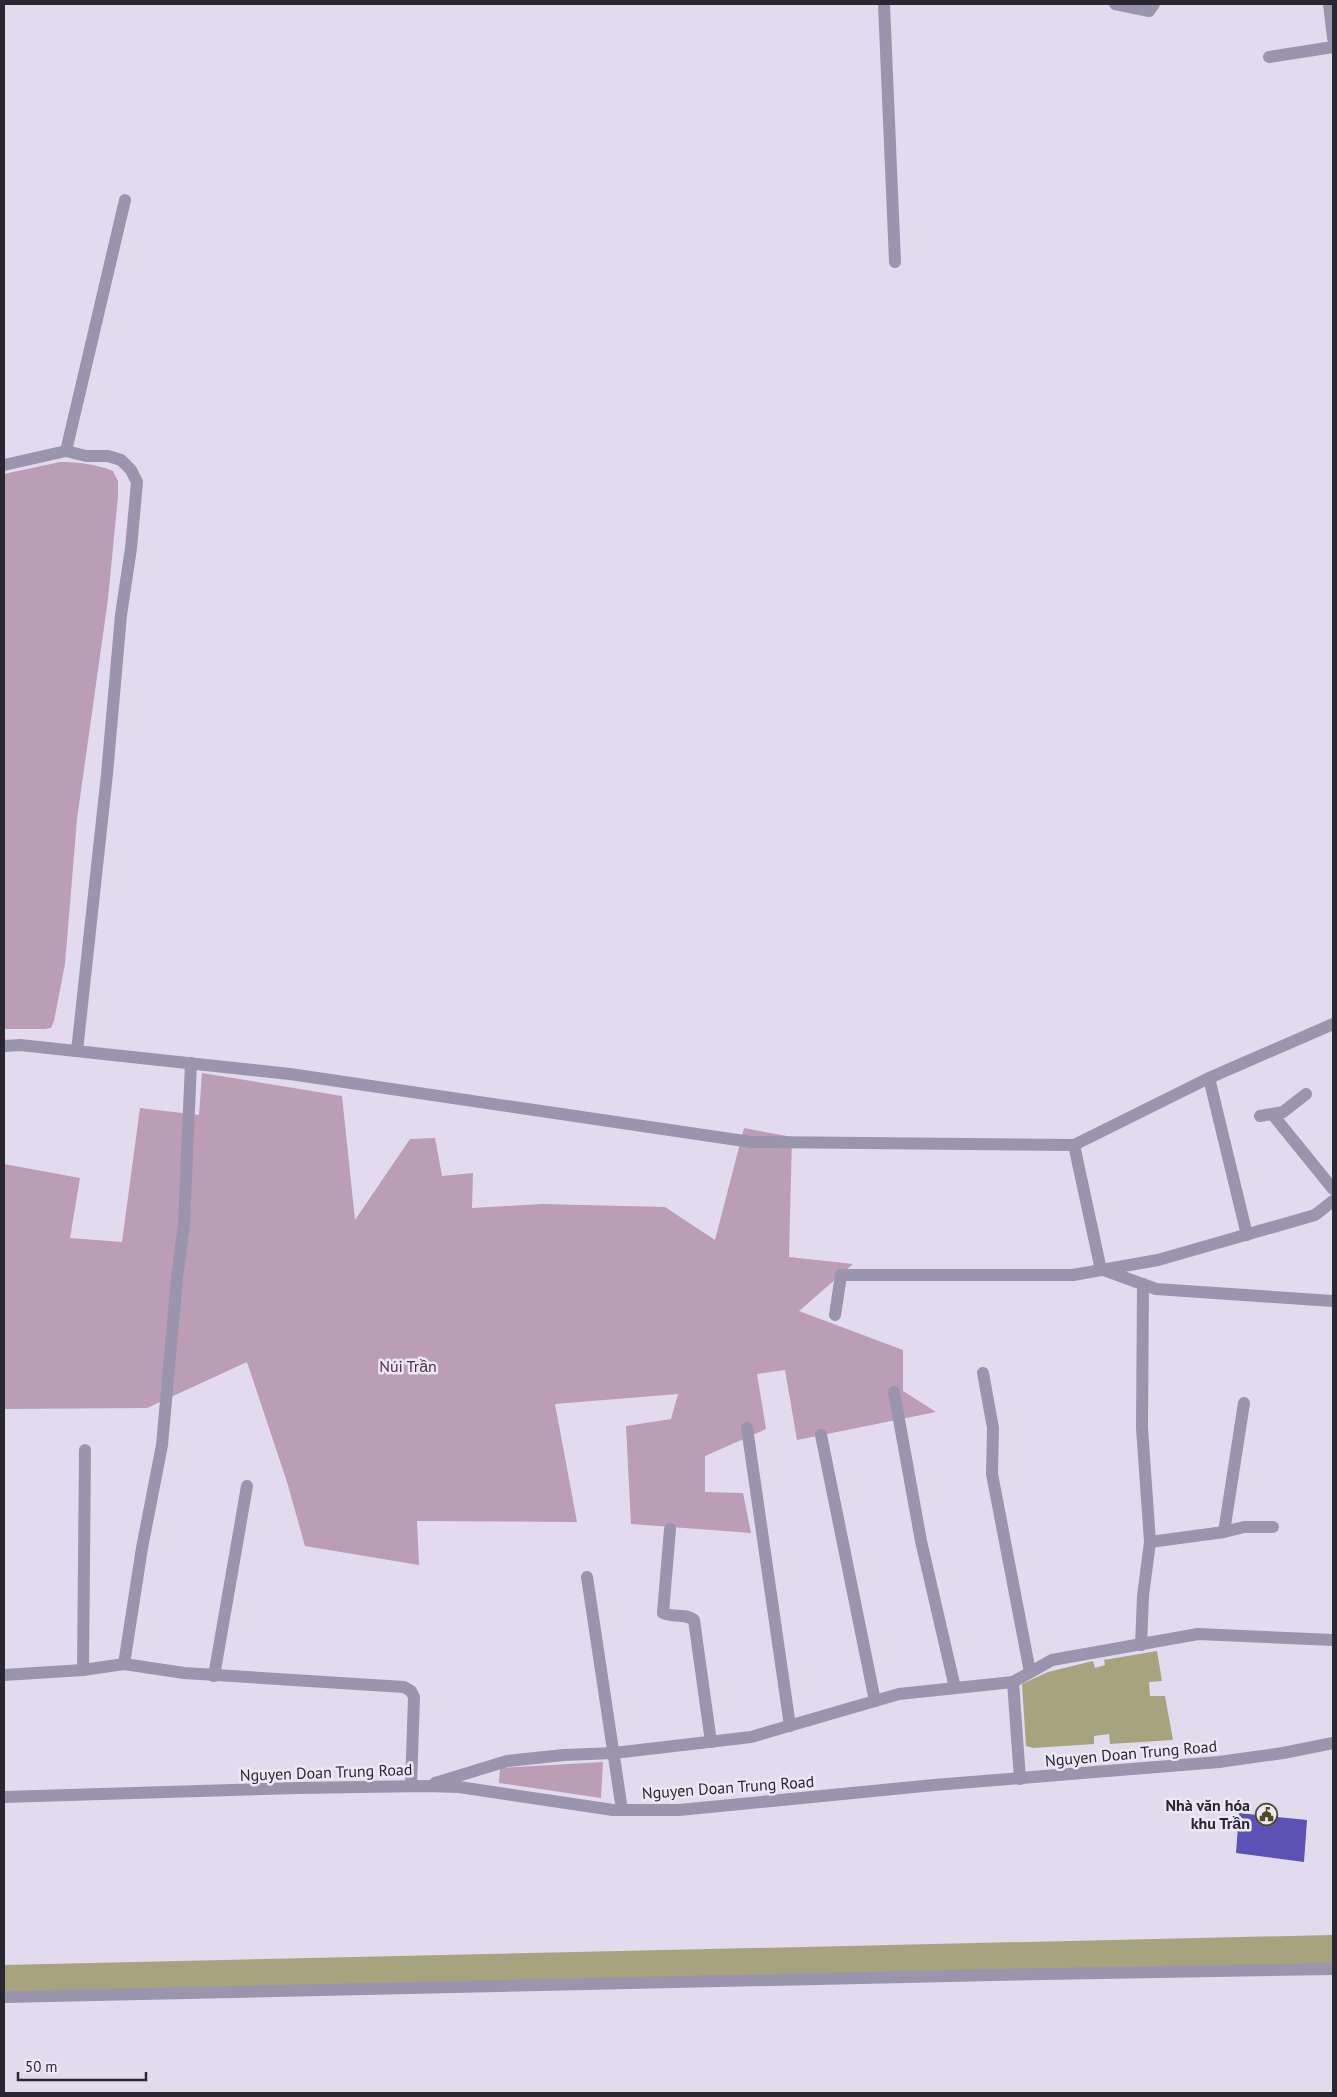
<svg xmlns="http://www.w3.org/2000/svg" width="1337" height="2097" font-family="'PT Sans',sans-serif">
<style>
.green{fill:#bb9db5}
.water{fill:#a7a37e}
.lines{fill:none;stroke-linecap:round;stroke-linejoin:round}
.river{stroke:#a7a37e;stroke-width:30}
.building{fill:#5c51b5}
.minor{stroke:#9b94ad;stroke-width:12}
.labels{text-anchor:middle;stroke-width:5;stroke-linejoin:round;paint-order:stroke}
.park-label{font-size:16px;fill:#4d2f46;stroke:#ede7f6}
.street-label{font-size:16px;fill:#292832;stroke:#ede7f6}
.poi-label{font-size:16px;font-weight:bold;fill:#292832;stroke:#ede7f6;text-anchor:end}
</style>
<rect width="100%" height="100%" fill="#e2dbee"/>
<!-- green -->
<g class="green">
<path d="M60,462C79,462 95,464 113,471L118,481V496L108,599L77,819L65,964L54,1021L51,1028L45,1029H4V474Z"/>
<polygon points="202,1073 342,1096 355,1220 410,1139 435,1138 442,1176 473,1173 472,1208 542,1204 665,1207 715,1240 744,1128 792,1137 789,1257 853,1264 799,1311 903,1350 903,1391 936,1412 797,1440 785,1370 757,1374 766,1429 705,1456 705,1492 743,1493 751,1533 631,1524 626,1426 671,1419 678,1394 555,1404 577,1522 417,1521 419,1565 305,1546 287,1482 247,1362 147,1408 4,1409 4,1164 80,1178 70,1238 122,1242 140,1108 199,1115"/>
<polygon points="603,1762 601,1798 499,1783 500,1768"/>
</g>
<!-- water -->
<polygon class="water" points="1157,1651 1162,1681 1149,1682 1150,1696 1165,1696 1173,1740 1110,1744 1109,1734 1094,1736 1094,1744 1033,1748 1026,1746 1022,1684 1048,1672 1093,1661 1095,1668 1105,1665 1104,1660"/>
<g class="lines">
<!-- river -->
<polyline class="river" points="4,1980 1333,1950"/>
</g>
<!-- building -->
<polygon class="building" points="1239,1813 1307,1820 1304,1862 1236,1853"/>
<g class="lines">
<!-- minor -->
<g class="minor">
<polyline points="884,4 895,262"/>
<polyline points="1115,4 1149,11 1154,4"/>
<polyline points="1329,4 1333,38"/>
<polyline points="1269,57 1333,47"/>
<polyline points="66,451 125,200"/>
<polyline points="4,465 66,451 86,456 108,456 121,460 131,470 137,482 131,548 121,615 107,774 77,1051"/>
<polyline points="4,1046 20,1045 290,1074 751,1142 1074,1145 1209,1078 1333,1024"/>
<polyline points="1209,1078 1247,1235"/>
<polyline points="1273,1115 1333,1189"/>
<polyline points="1260,1116 1283,1112 1306,1094"/>
<polyline points="1074,1145 1101,1270"/>
<polyline points="1104,1270 1156,1289 1333,1301"/>
<polyline points="835,1315 841,1275 1073,1275 1158,1260 1315,1215 1333,1201"/>
<polyline points="983,1373 993,1428 992,1474 1030,1672"/>
<polyline points="894,1392 921,1541 955,1688"/>
<polyline points="747,1428 790,1726"/>
<polyline points="821,1435 875,1701"/>
<path d="M670,1529L663,1613C673,1618 685,1613 694,1620L711,1742"/>
<polyline points="1224,1532 1244,1403"/>
<polyline points="1150,1542 1224,1532 1244,1527 1273,1527"/>
<polyline points="587,1577 622,1810"/>
<polyline points="1141,1645 1143,1596 1150,1542 1142,1428 1143,1284"/>
<polyline points="124,1664 142,1548 162,1445 177,1278 184,1224 191,1063"/>
<polyline points="83,1670 85,1450"/>
<polyline points="4,1675 83,1670 124,1664 184,1673 404,1687 411,1691 414,1697 411,1786"/>
<polyline points="214,1676 247,1486"/>
<polyline points="1013,1682 1020,1779"/>
<polyline points="435,1783 507,1761 564,1755 614,1753 751,1737 899,1694 1013,1682 1052,1660 1198,1634 1333,1640"/>
<polyline points="4,1797 297,1788 426,1786 459,1787 613,1810 679,1810 934,1785 1219,1762 1283,1753 1333,1743"/>
<polyline points="4,1997 994,1975 1333,1969"/>
</g>
</g>
<!-- icons -->
<defs>
<symbol id="civic-ring" viewBox="-11 -11 22 22"><circle r="9.5" fill="#ede7f6" stroke="#4e4b23" stroke-width="1.5"/><path d="M-.6-6.5H3V-4.5H.6V-3L4-1V1h2V6H-6V1h2V-1L-.6-3ZM-1.2 2.5V6h2.4V2.5Z" fill="#4e4b23"/></symbol>
</defs>
<g fill-rule="evenodd">
<use href="#civic-ring" x="1254" y="1802" width="25" height="25"/>
</g>
<g class="labels">
<!-- park labels -->
<g class="park-label">
<text x="408" y="1372">Núi Trần</text>
</g>
<!-- street labels -->
<g class="street-label">
<text transform="translate(1131 1753) rotate(-5)" y="6">Nguyen Doan Trung Road</text>
<text transform="translate(326 1772) rotate(-2)" y="6">Nguyen Doan Trung Road</text>
<text transform="translate(728 1787) rotate(-4)" y="6">Nguyen Doan Trung Road</text>
</g>
<!-- poi labels -->
<g class="poi-label">
<text x="1250" y="1811">Nhà văn hóa<tspan x="1250" dy="18">khu Trần</tspan></text>
</g>
</g>
<!-- border -->
<rect width="1337" height="2097" fill="none" stroke="#292832" stroke-width="10"/>
<!-- scale -->
<path d="M18 2072v8h128v-8" fill="none" stroke="#292832" stroke-width="2.5"/>
<text x="25" y="2072" font-size="15" fill="#292832" stroke="#ede7f6" stroke-width="4" paint-order="stroke">50 m</text>
</svg>
